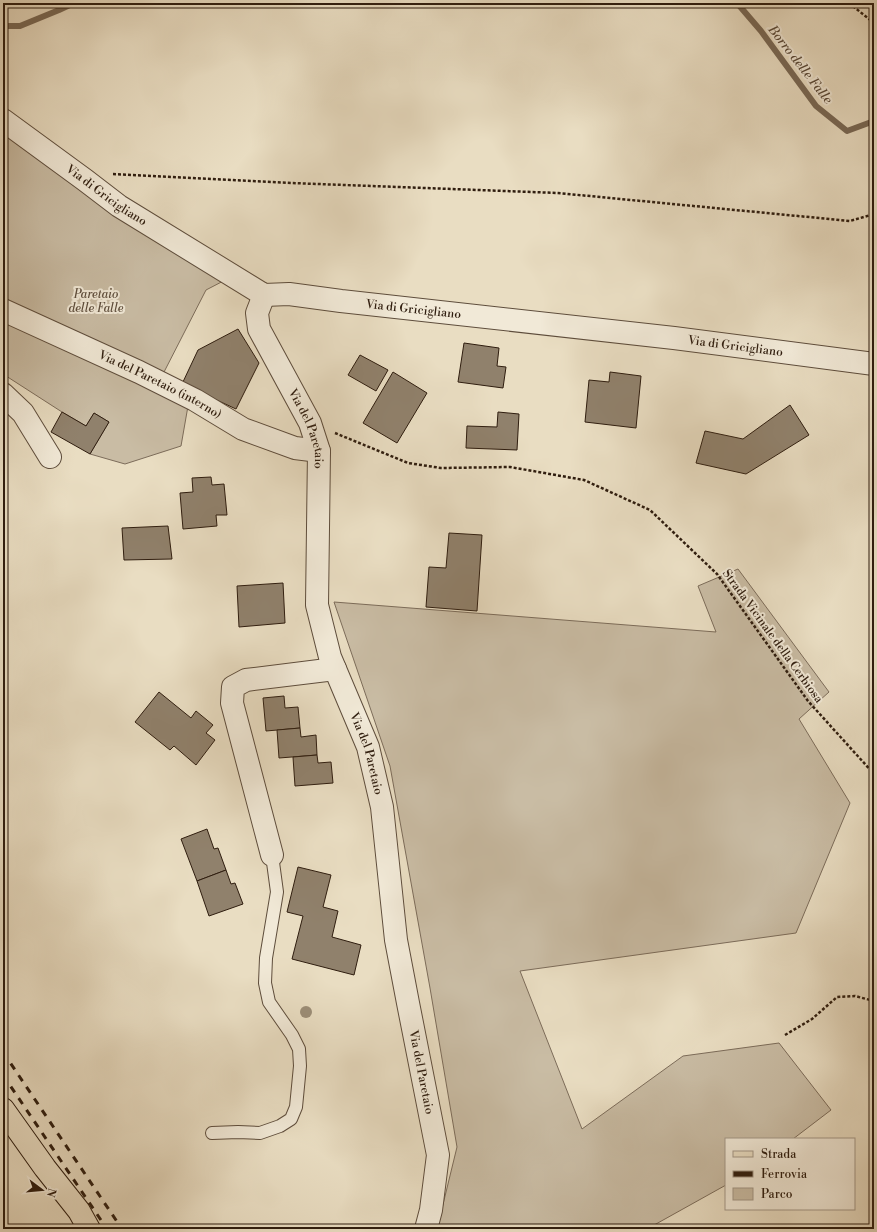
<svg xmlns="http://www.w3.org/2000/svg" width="877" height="1232" font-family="'Libre Bodoni',serif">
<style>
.green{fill:#c9bca4;stroke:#7c6c5a}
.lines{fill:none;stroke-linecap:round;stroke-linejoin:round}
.stream{stroke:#796956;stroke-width:6}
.building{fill:#90816c;stroke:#2f1d0f}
.service-casing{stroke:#5e4d3c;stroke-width:14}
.minor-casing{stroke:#5e4d3c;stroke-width:24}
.primary-casing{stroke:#2f1d0f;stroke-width:24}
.path{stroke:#2f1d0f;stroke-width:2.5;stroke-dasharray:3 2;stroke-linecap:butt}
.service{stroke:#f1e9d7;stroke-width:12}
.minor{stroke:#f1e9d7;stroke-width:22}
.primary{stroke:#e9ddc2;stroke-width:22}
.rail{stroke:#2f1d0f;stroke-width:3;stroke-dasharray:7 7;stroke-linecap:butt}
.tree{fill:#9c8e78}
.labels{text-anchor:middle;stroke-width:4;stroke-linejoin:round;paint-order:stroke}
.street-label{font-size:12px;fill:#2f1d0f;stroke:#f1e9d7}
.park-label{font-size:12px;font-style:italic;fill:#5d4d3c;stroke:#f1e9d7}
.water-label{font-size:13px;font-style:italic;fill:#5a4938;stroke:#f1e9d7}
</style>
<rect width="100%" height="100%" fill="#e9ddc2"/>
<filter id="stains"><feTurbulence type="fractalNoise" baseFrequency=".005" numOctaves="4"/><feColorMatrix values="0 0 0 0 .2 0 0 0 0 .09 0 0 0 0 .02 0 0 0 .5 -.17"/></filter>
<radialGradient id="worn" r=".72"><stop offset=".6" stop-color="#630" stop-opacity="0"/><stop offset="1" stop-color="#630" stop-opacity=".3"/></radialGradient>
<!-- green -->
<g class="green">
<polygon points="3,120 233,276 206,290 163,374 188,406 181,446 125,464 90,454 109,422 94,413 86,426 62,412 3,374"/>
<polygon points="738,569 829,692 799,719 850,803 796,933 520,971 582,1129 683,1056 779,1043 831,1110 793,1139 726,1139 726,1185 647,1229 437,1229 457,1147 430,988 390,766 334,602 716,632 698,586"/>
</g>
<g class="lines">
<!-- stream -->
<g class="stream">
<polyline points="737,3 761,31 816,106 847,131 874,121"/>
<polyline points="3,26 20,26 59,10 74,3"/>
</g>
</g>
<!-- building -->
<g class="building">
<polygon points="238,329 259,363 236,409 182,384 198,350"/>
<polygon points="464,343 499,348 497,366 506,367 503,388 458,382"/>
<polygon points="360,355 388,370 376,391 348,375"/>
<polygon points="393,372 427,393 397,443 363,423"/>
<polygon points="610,372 641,376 636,428 585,422 589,380 609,382"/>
<polygon points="790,405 809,435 746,474 696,463 705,431 743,439"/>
<polygon points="62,412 86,426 94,413 109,422 90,454 51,432"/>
<polygon points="498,412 519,414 517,450 466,448 467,426 497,427"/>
<polygon points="211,477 212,485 224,484 227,515 216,515 217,526 183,529 180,493 193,492 192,478"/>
<polygon points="168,526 172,559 124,560 122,528"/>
<polygon points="449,533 482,535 477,611 426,607 429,567 446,568"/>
<polygon points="283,583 285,623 239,627 237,586"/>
<polygon points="159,692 191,718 196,711 213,725 206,733 215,740 196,765 174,746 170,750 135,722"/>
<polygon points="284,696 285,708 298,707 300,728 266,731 263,698"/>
<polygon points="300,728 301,737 316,735 317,755 279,758 277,730"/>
<polygon points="317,755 318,763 331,762 333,783 295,786 293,757"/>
<polygon points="207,829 214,849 218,848 226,870 197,881 181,839"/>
<polygon points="298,867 331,875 323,907 338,911 332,937 361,945 354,975 292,959 303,916 287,912"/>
<polygon points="226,870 231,884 235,883 243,904 209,916 197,881"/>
</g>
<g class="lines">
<defs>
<polyline id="service" points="212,1133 238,1132 260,1133 280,1126 291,1119 296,1107 300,1066 299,1049 292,1035 269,1002 265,983 266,958 277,892 272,855"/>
<g id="minor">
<path id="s1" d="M3,120L85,180L119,206L264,295L289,294L341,301L674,338L874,364"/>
<path id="s2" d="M264,295L257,313L259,329L310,423L319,451L317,605L330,657L368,747L382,807L396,940L408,1003L438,1155L431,1210L426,1229"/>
<path id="s3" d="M3,310L139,372L195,400L243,429L295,448L319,451"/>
<polyline points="3,394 23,413 50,457"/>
<polyline points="272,855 232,703 233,687 246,680 335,669"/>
</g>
<polyline id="primary" points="3,1109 45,1168 79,1211 89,1229"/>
</defs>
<!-- service casing -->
<use href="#service" class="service-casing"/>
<!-- minor casing -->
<use href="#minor" class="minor-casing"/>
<!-- primary casing -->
<use href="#primary" class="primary-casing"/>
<!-- path -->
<g class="path">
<polyline points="849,3 874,23"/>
<polyline points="113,174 291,183 558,193 850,221 874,214"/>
<polyline points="335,433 408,463 441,468 510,467 584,480 650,510 717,574 808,701 874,774"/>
<polyline points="785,1035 812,1019 837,997 855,996 874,1001"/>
</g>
<!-- service -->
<use href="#service" class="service"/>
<!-- minor -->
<use href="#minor" class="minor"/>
<!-- primary -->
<use href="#primary" class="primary"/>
<!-- rail -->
<g class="rail">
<polyline points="3,1052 122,1229"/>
<polyline points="3,1075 107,1229"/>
</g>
</g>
<!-- trees -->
<circle class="tree" cx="306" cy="1012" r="6"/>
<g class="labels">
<!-- street labels -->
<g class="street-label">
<text dy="4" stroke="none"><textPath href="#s1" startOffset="128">Via di Gricigliano</textPath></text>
<text dy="4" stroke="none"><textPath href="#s1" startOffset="465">Via di Gricigliano</textPath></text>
<text dy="4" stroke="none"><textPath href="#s1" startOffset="789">Via di Gricigliano</textPath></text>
<text dy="4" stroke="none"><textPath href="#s3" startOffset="174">Via del Paretaio (interno)</textPath></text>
<text dy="4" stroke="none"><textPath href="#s2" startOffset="147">Via del Paretaio</textPath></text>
<text transform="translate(773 636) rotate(54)" y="4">Strada Vicinale della Cerbiosa</text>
<text dy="4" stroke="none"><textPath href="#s2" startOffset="483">Via del Paretaio</textPath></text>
<text dy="4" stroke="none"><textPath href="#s2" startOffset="807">Via del Paretaio</textPath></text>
</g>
<!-- park labels -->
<g class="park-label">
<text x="96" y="298">Paretaio<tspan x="96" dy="14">delle Falle</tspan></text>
</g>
<!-- water labels -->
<g class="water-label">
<text transform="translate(801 64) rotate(52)" y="5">Borro delle Falle</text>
</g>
</g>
<!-- margin -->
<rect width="877" height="1232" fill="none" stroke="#e9ddc2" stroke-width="16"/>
<rect x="4" y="4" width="869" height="1224" fill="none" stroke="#2f1d0f" stroke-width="2"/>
<rect x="8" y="8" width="861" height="1216" fill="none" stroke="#2f1d0f"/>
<!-- legend -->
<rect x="725" y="1138" width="130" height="72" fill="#f1e9d7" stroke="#a39787"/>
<rect x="733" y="1151" width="20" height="6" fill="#e9ddc2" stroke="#a39787"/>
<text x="761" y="1158" font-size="12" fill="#2f1d0f">Strada</text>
<rect x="733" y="1171" width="20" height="6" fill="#2f1d0f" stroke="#a39787"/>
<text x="761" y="1178" font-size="12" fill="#2f1d0f">Ferrovia</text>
<rect x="733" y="1188" width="20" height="12" fill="#c9bca4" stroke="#a39787"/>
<text x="761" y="1198" font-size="12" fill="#2f1d0f">Parco</text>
<!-- north arrow -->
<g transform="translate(42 1190) rotate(106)" stroke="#f1e9d7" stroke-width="3" paint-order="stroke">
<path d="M0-3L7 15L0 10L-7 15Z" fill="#2f1d0f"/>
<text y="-6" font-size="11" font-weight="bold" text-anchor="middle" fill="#2f1d0f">N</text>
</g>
<rect width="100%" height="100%" filter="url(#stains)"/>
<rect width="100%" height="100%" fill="url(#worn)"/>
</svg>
